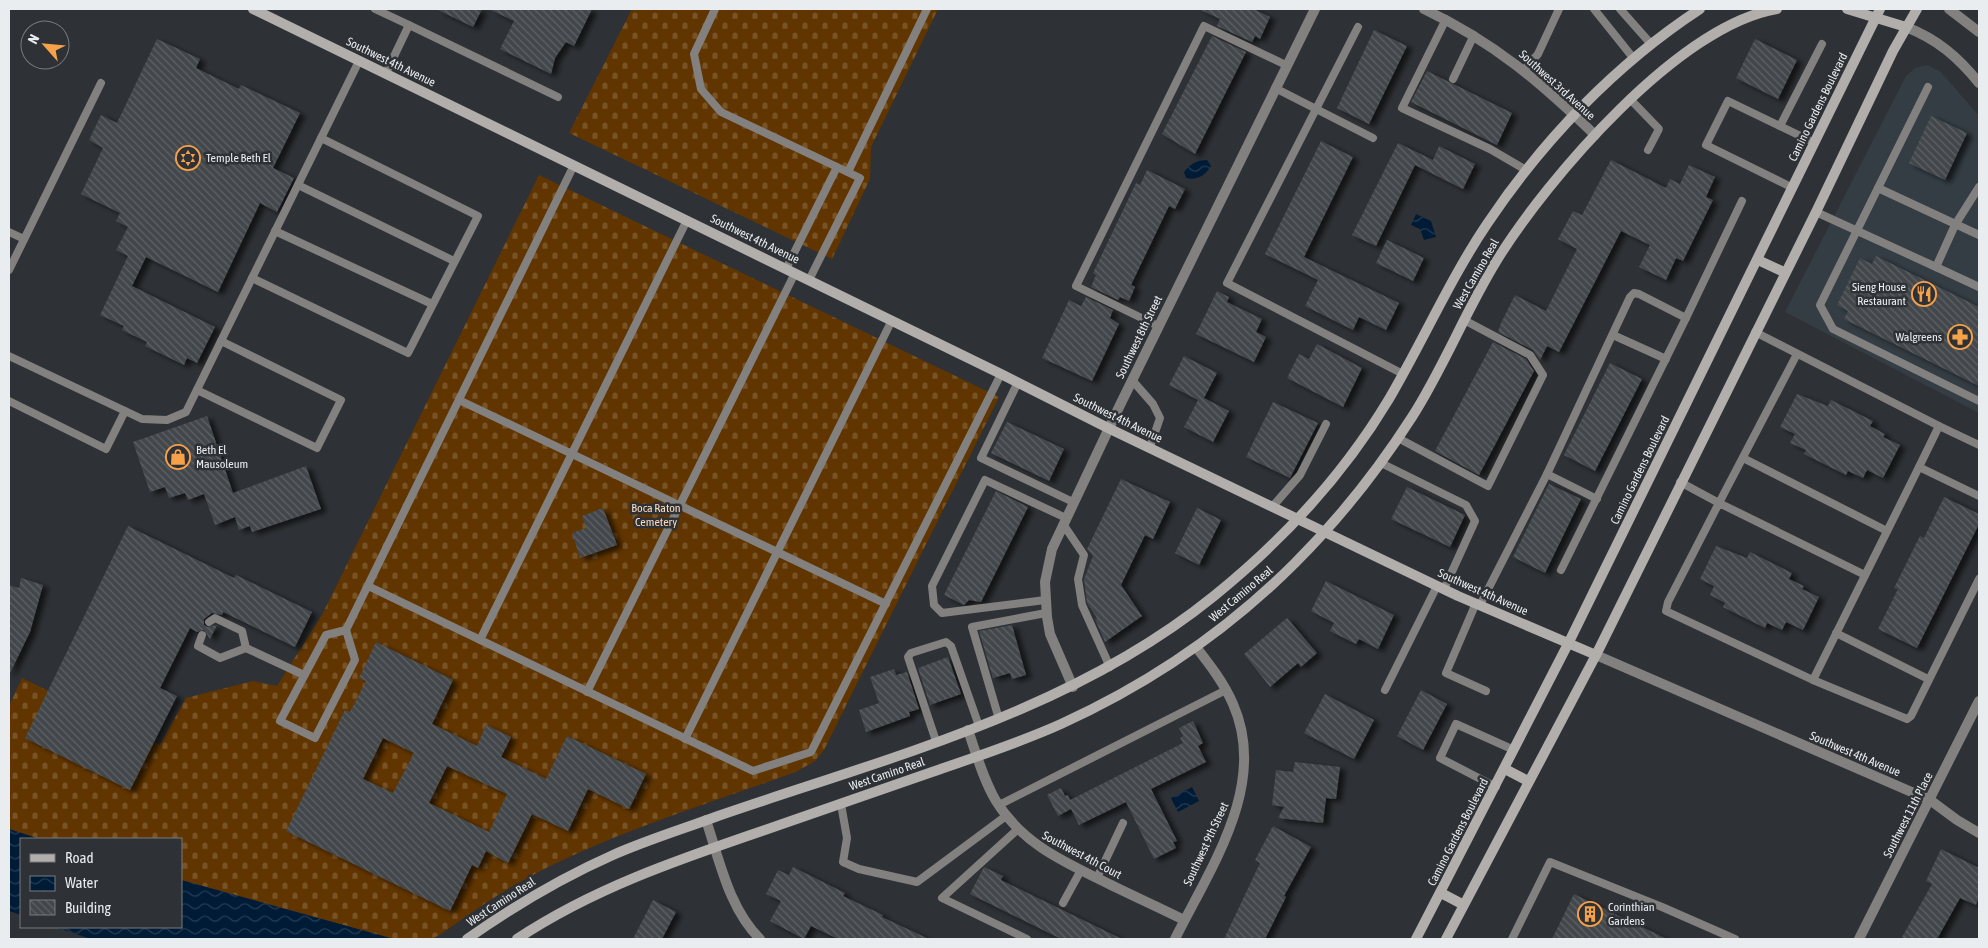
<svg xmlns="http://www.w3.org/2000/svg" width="1988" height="948" font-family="'Asap Condensed',sans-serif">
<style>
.built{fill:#343d44}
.cemetery{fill:url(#cemetery-stones)}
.water{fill:url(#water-waves)}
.building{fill:url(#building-back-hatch);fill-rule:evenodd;filter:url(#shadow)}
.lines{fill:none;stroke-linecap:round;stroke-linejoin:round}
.lane{stroke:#83817f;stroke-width:8}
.street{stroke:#83817f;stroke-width:10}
.secondary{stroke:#b1aeab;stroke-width:10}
.labels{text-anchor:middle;stroke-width:5;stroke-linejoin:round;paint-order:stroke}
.street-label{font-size:12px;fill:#eaedef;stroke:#2e3135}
.poi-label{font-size:12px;fill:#eaedef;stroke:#2e3135;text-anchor:start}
.park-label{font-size:12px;fill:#ffdcbe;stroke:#2e3135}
</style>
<defs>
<pattern id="cemetery-stones" width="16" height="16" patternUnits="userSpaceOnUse" patternTransform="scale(1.25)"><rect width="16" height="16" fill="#613500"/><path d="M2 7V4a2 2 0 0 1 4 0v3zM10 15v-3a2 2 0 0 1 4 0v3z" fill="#785326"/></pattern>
<pattern id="water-waves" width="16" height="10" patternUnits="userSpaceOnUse" patternTransform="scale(1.25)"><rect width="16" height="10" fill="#001b36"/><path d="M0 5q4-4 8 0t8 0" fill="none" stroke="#253c53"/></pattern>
<pattern id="building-back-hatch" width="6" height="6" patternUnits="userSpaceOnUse" patternTransform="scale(1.25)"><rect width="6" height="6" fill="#43474b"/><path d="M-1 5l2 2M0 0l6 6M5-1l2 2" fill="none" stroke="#5e6265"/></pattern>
<filter id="shadow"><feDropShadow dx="5.5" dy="3" stdDeviation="2.5" flood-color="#0009"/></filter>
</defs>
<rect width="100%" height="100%" fill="#2e3135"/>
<!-- built -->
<polygon class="built" points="1928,65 1941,72 1979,116 1979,413 1785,312 1906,76 1915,68"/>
<!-- cemetery -->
<g class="cemetery">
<polygon points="632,9 938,9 871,147 870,179 832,259 569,133"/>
<path d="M539,175L999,397L824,750L815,761L796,772C707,804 615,832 531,876C498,893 468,915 438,936L430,939H394L181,880V839H40L9,829V706L22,678L160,745L186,698L253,681L277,686L322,615Z"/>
</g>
<!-- water -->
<g class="water">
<path d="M1207,160L1211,166C1206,175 1196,181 1186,178L1184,172C1190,164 1197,160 1207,160Z"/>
<polygon points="1416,214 1431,221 1436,237 1424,240 1420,229 1411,225"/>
<polygon points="1192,787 1199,801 1178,812 1171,798"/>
<polygon points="9,829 40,839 21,839 21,915 9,911"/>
<polygon points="181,880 394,939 91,939 55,927 181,927"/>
</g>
<!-- building -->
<g class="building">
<polygon points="436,9 482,9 473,27"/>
<polygon points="489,9 592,9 574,46 566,42 555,58 551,74 500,49 514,21"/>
<polygon points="1199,9 1253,9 1270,17 1260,39 1255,36 1252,42 1217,26 1220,19"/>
<polygon points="1374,30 1407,46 1369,124 1337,108"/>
<polygon points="1212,36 1246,52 1195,154 1162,134"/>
<polygon points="157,39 200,59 196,68 239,89 241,85 300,113 273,168 294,178 277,212 260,203 218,292 146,257 132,286 215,327 197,363 187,358 184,365 145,346 147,342 122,330 124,326 100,315 128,256 116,250 128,227 116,221 120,213 81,194 103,148 89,140 101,115 117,123"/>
<polygon points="1755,39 1797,60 1778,99 1736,78"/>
<polygon points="1427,71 1512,113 1497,145 1411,102"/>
<polygon points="1931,116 1967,133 1945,180 1909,163"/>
<polygon points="1321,141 1353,157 1304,257 1399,303 1386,330 1359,317 1353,330 1305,306 1318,280 1265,254"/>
<polygon points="1398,143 1433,160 1439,146 1475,164 1463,189 1415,165 1376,246 1352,235"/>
<polygon points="1611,160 1666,188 1670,179 1680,184 1689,165 1715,177 1706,197 1713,200 1683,261 1676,258 1666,280 1639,267 1650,245 1621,231 1559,352 1547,346 1540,360 1533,350 1498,332 1501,323 1515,295 1546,311 1577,249 1558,239 1573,211 1582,215"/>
<polygon points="1147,170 1185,189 1175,209 1169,206 1131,285 1135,287 1129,301 1120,297 1118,300 1091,287 1096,275 1093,273 1136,183 1140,185"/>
<polygon points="1387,240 1424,258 1413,281 1376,263"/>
<polygon points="1876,256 1979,307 1979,386 1844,319 1848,311 1837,305 1860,258 1872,264"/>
<polygon points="1217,291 1229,297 1227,302 1262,319 1256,332 1266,337 1254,362 1196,334"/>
<polygon points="1086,297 1113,310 1110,318 1119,324 1092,381 1042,358 1069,300 1081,306"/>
<polygon points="1493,342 1526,359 1534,371 1479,475 1435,451"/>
<polygon points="1317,344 1362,368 1343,407 1287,378 1299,354 1309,359"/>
<polygon points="1184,356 1217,373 1204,398 1229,411 1213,442 1184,427 1198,400 1169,385"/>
<polygon points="1610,363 1642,379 1595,471 1564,455"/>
<polygon points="1797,394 1828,406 1831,400 1873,421 1870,426 1885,434 1883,437 1900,445 1883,478 1867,470 1863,478 1848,471 1846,475 1804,454 1806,450 1790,443 1795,434 1780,427"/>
<polygon points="1273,402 1318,423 1290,478 1246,457"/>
<polygon points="207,416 233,493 306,466 321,509 252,532 250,526 239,530 235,517 215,525 204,494 188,500 185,493 169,498 165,487 150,492 133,442"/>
<polygon points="1007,422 1064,449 1049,481 991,453"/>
<polygon points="1121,479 1170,502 1153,539 1145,535 1121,585 1142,616 1105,642 1095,619 1097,618 1087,603 1084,579 1093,556 1087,549"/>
<polygon points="1549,484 1581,499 1545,573 1513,557"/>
<polygon points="1407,487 1465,515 1450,547 1391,519"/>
<polygon points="996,491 1028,507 981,602 969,600 964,605 944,595"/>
<polygon points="1944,497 1979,514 1979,524 1917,648 1878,629 1898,589 1894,588 1920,536 1924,538"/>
<polygon points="603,508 617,545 580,558 572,533 586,528 582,516"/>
<polygon points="1197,508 1221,520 1199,565 1175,553"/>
<polygon points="128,526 234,578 236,575 312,612 295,647 223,612 222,615 212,613 204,619 204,625 207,627 217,625 210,639 204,630 197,632 190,628 160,688 177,696 130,790 25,738"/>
<polygon points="1716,546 1747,558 1750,552 1792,573 1789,579 1804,586 1802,589 1819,597 1803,630 1786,622 1782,630 1767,623 1765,628 1723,607 1725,603 1710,595 1714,586 1700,579"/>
<polygon points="21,578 43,585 30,632 9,675 9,585 19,588"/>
<polygon points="1326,581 1394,615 1378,649 1359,639 1356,644 1330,631 1334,623 1311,611"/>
<polygon points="1287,618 1317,653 1301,667 1298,663 1270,687 1244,654"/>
<polygon points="1012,625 1026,675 1012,679 1010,673 993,678 979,631"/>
<path d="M376,642L453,680L432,724L477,746L486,725L511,737L501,757L546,779L567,736L646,774L629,809L588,789L568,831L532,814L508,863L486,851L478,868L472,865L450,911L286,831L345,710L350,712L366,681L359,678ZM383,738L414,753L393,793L363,779ZM447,766L507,794L489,832L429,803Z"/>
<polygon points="948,657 961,694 930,705 918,668"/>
<polygon points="894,669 896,675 907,672 919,709 909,712 910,716 866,732 859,710 879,703 870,677"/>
<polygon points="1421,690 1447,704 1423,750 1397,736"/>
<polygon points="1325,694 1374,720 1354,759 1304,733"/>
<polygon points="1193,721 1203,743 1198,746 1206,762 1151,789 1177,841 1173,842 1176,848 1154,859 1126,802 1079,825 1071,809 1058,816 1047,795 1061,788 1065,796 1068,795 1070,800 1183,743 1180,738 1183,736 1179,728"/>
<polygon points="1295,762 1340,767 1336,799 1326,798 1323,823 1278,818 1284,807 1272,805 1276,770 1293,772"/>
<polygon points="1273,826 1311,847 1284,896 1286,897 1265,939 1224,939 1260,863 1255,860"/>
<polygon points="1941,849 1979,868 1979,898 1976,905 1960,898 1937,939 1901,939 1932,884 1926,881"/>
<polygon points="793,867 845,893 843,896 883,915 882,917 929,939 838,939 811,926 804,939 770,921 781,901 766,894 778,870 789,875"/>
<polygon points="984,867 1003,876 1001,880 1122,939 1061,939 970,894"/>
<polygon points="1574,894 1667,939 1552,939"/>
<polygon points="653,900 676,912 662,939 633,939"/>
</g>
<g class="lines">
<!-- lane -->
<g class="lane">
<polyline points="375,9 409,25"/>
<polyline points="715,9 694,54 701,89 721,112 837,167"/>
<polyline points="1594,9 1634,59"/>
<polyline points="1620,9 1651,44"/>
<polyline points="1446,19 1402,108 1490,149 1526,170"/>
<polyline points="1358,27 1227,283 1403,374"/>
<polyline points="1524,70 1538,54 1559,9"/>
<polyline points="386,73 409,25 558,97"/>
<polyline points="1453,79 1474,35"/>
<polyline points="1928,87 1820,305 1833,329 1979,401"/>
<polyline points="1275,88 1373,138"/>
<polyline points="1631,100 1659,129 1648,150"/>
<polyline points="1780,126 1822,44"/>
<polyline points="848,172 927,9"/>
<polyline points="298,185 454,261"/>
<polyline points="1793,188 1706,145 1728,101 1815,143"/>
<polyline points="1878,188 1979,235"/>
<polyline points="1816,212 1936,267 1955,225 1979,187"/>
<polyline points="275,231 432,304"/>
<polyline points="9,232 24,239"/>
<polyline points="1936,267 1979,287"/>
<polyline points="786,269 837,167 860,178 809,280"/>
<polyline points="9,270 101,83"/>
<polyline points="252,278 408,353 478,216 321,138"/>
<polyline points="1686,318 1742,201"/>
<polyline points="1158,326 1076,286 1204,26 1286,65"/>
<polyline points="1755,332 1939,426"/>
<polyline points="1613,335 1666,359"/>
<polyline points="9,356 142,419 167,420 186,412 359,61"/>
<polyline points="1132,380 1153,404 1160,418 1150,447"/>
<polyline points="1018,382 981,458 1073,502"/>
<polyline points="197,390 317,448 341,400 221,341"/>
<polyline points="459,400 886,604"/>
<polyline points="9,401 106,449 125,411"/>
<polyline points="1398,438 1488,486 1543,375 1530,355 1464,320"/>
<polyline points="1979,445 1939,426 1919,467 1979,496"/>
<polyline points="1743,458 1887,531"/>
<polyline points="1381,463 1466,505 1475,521 1444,589"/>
<polyline points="1547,474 1597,499"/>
<polyline points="1680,482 1719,503 1797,354"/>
<polyline points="1273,506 1300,475 1326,424"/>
<polyline points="1063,524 1084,555 1078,579 1082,605 1110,667"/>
<polyline points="1865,575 1719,503 1668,602 1666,611 1813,680 1907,719 1911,716 1979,579"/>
<polyline points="368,586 753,771 811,752 1001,374"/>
<polyline points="1045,600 942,613 934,605 932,586 985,480 1066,518"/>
<polyline points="1476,603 1446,673 1486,691"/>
<polyline points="1480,605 1547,474 1630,297 1634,293 1639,294 1686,318 1561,570"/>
<polyline points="209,622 215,618 242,631 246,648 304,675"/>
<polyline points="346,630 574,165"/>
<polygon points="346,630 355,660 315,738 280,721 326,635"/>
<polyline points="1836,633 1928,679"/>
<polyline points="202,635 198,646 220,658 246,648"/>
<polyline points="480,640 687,220"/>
<polyline points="1813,680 1919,467"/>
<polyline points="1385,690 1437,586"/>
<polyline points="587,692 795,273"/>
<polyline points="999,719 972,627 1046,613"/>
<polyline points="685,739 892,320"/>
<polyline points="936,741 908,657 911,653 946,642 951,646 979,726"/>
<polyline points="1496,787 1440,758 1456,724 1514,750"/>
<polyline points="841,804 847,838 843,862 859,869 917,882 1006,816"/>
<polyline points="999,805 1226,690"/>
<polyline points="1018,829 942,898 1027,939"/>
<polyline points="1097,878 1123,823"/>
<polyline points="1063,903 1081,870"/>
<polyline points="1512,939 1550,862 1662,907 1735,939"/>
</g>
<!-- street -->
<g class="street">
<path d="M1424,9C1495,43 1539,81 1595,135"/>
<polyline points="1949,9 1979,32"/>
<path d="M1906,27C1937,39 1958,57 1979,83"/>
<polyline points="1596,655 1930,800 1957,820 1979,833"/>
<polyline points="1073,687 1050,634 1047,617 1045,582 1052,549 1120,405 1315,9"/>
<path d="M968,730C976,753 983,779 996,801C1022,843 1062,861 1105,882C1131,895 1158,907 1184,920"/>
<path d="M706,820C720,862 729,908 760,939"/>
<path d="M1175,939C1210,868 1269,785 1233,704C1224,683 1210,665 1196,647"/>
<polyline points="1859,939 1979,701"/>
</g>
<!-- secondary -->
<g class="secondary">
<polyline points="253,9 1001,374 1108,428 1458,596 1596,655"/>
<polyline points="1847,9 1906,27"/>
<polyline points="1758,260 1784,272"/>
<polyline points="1505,769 1528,781"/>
<polyline points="1441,893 1462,904"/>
<path d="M467,939C514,906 561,878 613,855C647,840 683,829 718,816C889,757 1071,712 1214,596C1282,541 1344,474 1389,399C1423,341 1450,279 1487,224C1543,140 1616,64 1700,9"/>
<path d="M517,939C592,889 677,860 762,831C819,811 875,792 932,772C975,757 1019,743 1061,724C1147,685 1228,630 1295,563C1340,518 1378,470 1412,417C1444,367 1466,310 1497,260C1548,178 1679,25 1777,9"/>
<polyline points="1416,939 1569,642 1880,9"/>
<polyline points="1446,939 1596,655 1816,212 1893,51 1917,9"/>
</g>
</g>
<!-- icons -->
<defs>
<symbol id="synagogue-ring" viewBox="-11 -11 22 22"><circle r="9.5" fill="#2e3135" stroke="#f7a149" stroke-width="1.5"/><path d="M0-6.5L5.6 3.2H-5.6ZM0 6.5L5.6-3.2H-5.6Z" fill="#f7a149"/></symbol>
<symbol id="restaurant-ring" viewBox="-11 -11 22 22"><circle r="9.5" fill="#2e3135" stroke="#f7a149" stroke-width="1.5"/><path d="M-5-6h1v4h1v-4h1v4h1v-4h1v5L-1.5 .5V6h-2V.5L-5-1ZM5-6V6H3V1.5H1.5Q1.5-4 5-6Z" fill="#f7a149"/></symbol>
<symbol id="pharmacy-ring" viewBox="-11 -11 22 22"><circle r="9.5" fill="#2e3135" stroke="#f7a149" stroke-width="1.5"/><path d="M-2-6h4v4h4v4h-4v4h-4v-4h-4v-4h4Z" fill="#f7a149"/></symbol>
<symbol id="shop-ring" viewBox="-11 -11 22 22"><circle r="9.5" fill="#2e3135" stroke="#f7a149" stroke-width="1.5"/><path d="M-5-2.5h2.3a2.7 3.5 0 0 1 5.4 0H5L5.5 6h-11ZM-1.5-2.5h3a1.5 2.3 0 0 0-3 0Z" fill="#f7a149"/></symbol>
<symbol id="building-ring" viewBox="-11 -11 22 22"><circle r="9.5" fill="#2e3135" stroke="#f7a149" stroke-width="1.5"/><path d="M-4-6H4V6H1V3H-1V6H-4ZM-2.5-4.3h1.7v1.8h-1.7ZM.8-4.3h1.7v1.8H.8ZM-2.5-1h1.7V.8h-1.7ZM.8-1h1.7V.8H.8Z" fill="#f7a149"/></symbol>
</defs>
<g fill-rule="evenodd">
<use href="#synagogue-ring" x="174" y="144" width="28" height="28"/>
<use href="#restaurant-ring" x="1910" y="280" width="28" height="28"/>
<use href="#pharmacy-ring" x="1946" y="323" width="28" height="28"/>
<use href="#shop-ring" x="164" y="443" width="28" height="28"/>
<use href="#building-ring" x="1576" y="900" width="28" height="28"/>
</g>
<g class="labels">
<!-- street labels -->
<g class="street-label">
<text transform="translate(391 62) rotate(26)" y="4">Southwest 4th Avenue</text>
<text transform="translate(1557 85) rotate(42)" y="4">Southwest 3rd Avenue</text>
<text transform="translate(1818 107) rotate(-64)" y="4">Camino Gardens Boulevard</text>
<text transform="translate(755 239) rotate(26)" y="4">Southwest 4th Avenue</text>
<text transform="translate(1476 274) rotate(-60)" y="4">West Camino Real</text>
<text transform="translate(1139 337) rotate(-64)" y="4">Southwest 8th Street</text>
<text transform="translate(1118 418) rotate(26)" y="4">Southwest 4th Avenue</text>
<text transform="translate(1640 470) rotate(-64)" y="4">Camino Gardens Boulevard</text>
<text transform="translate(1483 592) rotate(24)" y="4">Southwest 4th Avenue</text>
<text transform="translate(1241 594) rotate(-40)" y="4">West Camino Real</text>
<text transform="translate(1855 754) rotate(23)" y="4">Southwest 4th Avenue</text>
<text transform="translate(887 774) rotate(-19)" y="4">West Camino Real</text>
<text transform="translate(1908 815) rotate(-63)" y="4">Southwest 11th Place</text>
<text transform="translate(1458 832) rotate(-63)" y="4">Camino Gardens Boulevard</text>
<text transform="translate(1206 844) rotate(-65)" y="4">Southwest 9th Street</text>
<text transform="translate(1082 855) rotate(28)" y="4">Southwest 4th Court</text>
<text transform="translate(501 902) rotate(-33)" y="4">West Camino Real</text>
</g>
<!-- poi labels -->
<g class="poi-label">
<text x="206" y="162">Temple Beth El</text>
<text x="1906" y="291" text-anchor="end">Sieng House<tspan x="1906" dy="14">Restaurant</tspan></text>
<text x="1942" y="341" text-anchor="end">Walgreens</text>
<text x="196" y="454">Beth El<tspan x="196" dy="14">Mausoleum</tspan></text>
<text x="1608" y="911">Corinthian<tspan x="1608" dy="14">Gardens</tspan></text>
</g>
<!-- park labels -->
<g class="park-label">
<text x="656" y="512">Boca Raton<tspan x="656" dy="14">Cemetery</tspan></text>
</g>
</g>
<!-- border -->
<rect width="1988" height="948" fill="none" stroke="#eaedef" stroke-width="20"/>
<!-- legend -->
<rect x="20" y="838" width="162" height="90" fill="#2e3135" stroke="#797c7f"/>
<rect x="30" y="854" width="25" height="8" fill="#b1aeab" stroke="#797c7f"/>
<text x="65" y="863" font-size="15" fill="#eaedef">Road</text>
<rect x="30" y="876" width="25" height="15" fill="url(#water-waves)" stroke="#797c7f"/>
<text x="65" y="888" font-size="15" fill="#eaedef">Water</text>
<rect x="30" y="900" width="25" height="15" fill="url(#building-back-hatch)" stroke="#797c7f"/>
<text x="65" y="913" font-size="15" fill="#eaedef">Building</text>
<!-- north arrow -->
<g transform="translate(45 45) rotate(297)"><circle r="24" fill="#2e3135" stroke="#797c7f"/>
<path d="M0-4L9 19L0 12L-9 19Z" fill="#f7a149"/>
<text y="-8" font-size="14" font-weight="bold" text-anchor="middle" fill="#eaedef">N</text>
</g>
</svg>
